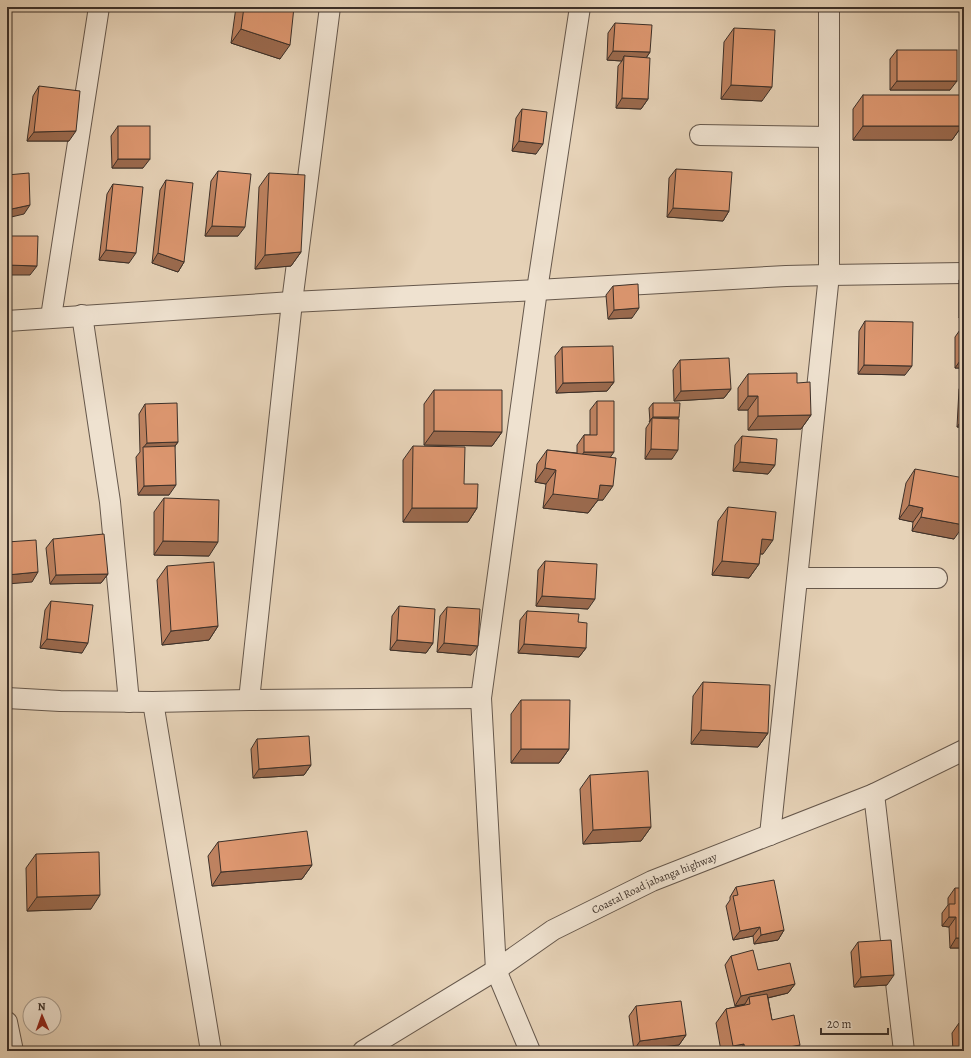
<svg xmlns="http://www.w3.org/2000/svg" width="971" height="1058" font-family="Alegreya,serif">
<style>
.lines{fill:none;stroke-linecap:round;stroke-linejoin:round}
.street-casing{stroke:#66584c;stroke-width:22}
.street{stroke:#efe2d0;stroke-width:20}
.wall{fill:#be8260;stroke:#3c3029}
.shaded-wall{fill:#9b6a4e;stroke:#3c3029}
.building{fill:#dd9770;stroke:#3c3029}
.labels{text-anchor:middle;stroke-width:4;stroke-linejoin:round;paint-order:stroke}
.street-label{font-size:11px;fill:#3c3029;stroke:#efe2d0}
</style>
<rect width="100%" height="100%" fill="#e6d2b7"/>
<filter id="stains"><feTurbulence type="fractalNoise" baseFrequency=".005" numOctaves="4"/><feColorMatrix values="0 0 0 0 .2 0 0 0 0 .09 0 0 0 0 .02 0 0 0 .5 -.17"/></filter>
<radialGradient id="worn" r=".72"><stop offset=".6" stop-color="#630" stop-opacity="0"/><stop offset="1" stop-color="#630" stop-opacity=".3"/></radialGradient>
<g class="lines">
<defs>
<g id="street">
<polyline points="700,135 829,137"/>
<polyline points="82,315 110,502 129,702"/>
<polyline points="51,317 99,7"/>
<polyline points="7,321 292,302 537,290 786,276 829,275 964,273"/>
<polyline points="798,578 937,578"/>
<polyline points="7,698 60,701 153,702 249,700 481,698"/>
<polyline points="249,700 292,302 330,7"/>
<polyline points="153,702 211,1051"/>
<polyline points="874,794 904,1051"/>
<polyline points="770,835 829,275 829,7"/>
<polyline points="7,1022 13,1051"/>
<path id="s1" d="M363,1051L496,970L553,930L652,881L874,794L964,750"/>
<polyline points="530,1051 496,970 481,698 537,290 580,7"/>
</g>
</defs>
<!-- street casing -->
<use href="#street" class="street-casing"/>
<!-- street -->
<use href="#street" class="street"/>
</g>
<!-- wall -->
<g class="wall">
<polygon points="236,7 294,7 280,59 231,43"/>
<polygon points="615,23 650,52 646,58 648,99 641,109 616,108 618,66 622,61 607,60 608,33"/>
<polygon points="734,28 762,101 721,99 724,42"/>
<polygon points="897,50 950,90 890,90 890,59"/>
<polygon points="39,86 69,141 27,141 33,96"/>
<polygon points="863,95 962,126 952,140 853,140 853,109"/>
<polygon points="522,109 536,154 512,151 516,118"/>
<polygon points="118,126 143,168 112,168 111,136"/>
<polygon points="676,169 729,211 723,221 667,217 669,178"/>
<polygon points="218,171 238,236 205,236 211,181"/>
<polygon points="269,173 301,252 291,266 255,269 259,187"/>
<polygon points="166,180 184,262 178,272 152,263 160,190"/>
<polygon points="113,184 129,263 99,260 107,194"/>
<polygon points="964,274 964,318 959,318 959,280"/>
<polygon points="613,286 632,318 608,319 606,295"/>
<polygon points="865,321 905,375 858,374 859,331"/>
<polygon points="962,327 964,327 964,368 955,368 955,337"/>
<polygon points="562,347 614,382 607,391 556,393 555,356"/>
<polygon points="680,360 731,389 724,398 674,401 673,370"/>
<polygon points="748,374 797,383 811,415 801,429 748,430 748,410 738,410 738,388"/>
<polygon points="964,382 964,427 957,427 959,389"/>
<polygon points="434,390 502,432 492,446 424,445 424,404"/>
<polygon points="597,401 610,457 603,500 598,500 588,513 543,508 546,484 535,482 537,464 547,450 577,453 577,445 584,435 590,435 590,410"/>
<polygon points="653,403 678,419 672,459 645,459 646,428 650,422 649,408"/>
<polygon points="145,404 178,442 175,446 169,495 138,495 136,457 140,452 139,414"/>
<polygon points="742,436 775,465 768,474 733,471 735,445"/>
<polygon points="413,446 464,484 477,508 468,522 403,522 403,460"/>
<polygon points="915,469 954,539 912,531 913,522 899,519 906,483"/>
<polygon points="164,498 209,556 154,555 154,512"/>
<polygon points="728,507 763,554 760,554 759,564 749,578 712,575 718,521"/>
<polygon points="53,539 108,574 101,583 50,584 46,548"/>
<polygon points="545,561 588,609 536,606 538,570"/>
<polygon points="167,566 218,626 209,640 162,645 157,580"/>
<polygon points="51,601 82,653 40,648 45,610"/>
<polygon points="399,606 433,643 426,653 390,650 392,616"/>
<polygon points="447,607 471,655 437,652 440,616"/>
<polygon points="527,611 578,622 586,648 579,657 518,653 520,620"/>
<polygon points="703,682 768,733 758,747 691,744 693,696"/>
<polygon points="521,700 569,749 559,763 511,763 511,714"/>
<polygon points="257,739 311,765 304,775 253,778 251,749"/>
<polygon points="590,775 651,827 641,841 583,844 580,789"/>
<polygon points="218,842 312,865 302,879 212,886 208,856"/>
<polygon points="36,854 91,909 27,911 26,868"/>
<polygon points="736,887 784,930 778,940 754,944 753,936 733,940 726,906 730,900 730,897"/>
<polygon points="955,888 964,948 950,948 949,927 942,926 942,913 948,905 948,898"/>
<polygon points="858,942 887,985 854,987 851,952"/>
<polygon points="731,956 758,970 795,984 788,993 768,998 772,1020 796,1051 721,1051 716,1023 726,1009 744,1005 745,1004 735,1006 725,965"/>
<polygon points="636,1006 686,1035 679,1045 634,1050 629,1016"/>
<polygon points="959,1023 964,1023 964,1051 953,1051 952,1033"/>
</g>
<!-- shaded-wall -->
<g class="shaded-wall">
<polygon points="241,29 290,45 280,59 231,43"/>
<polygon points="613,51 650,52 644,61 624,56 622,61 607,60"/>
<polygon points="897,81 957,81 950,90 890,90"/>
<polygon points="731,85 772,87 762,101 721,99"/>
<polygon points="622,98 648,99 641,109 616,108"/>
<polygon points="863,126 962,126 952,140 853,140"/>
<polygon points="76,131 69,141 27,141 34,132"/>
<polygon points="519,141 543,144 536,154 512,151"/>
<polygon points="118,159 150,159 143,168 112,168"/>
<polygon points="30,205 24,214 7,218 7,210"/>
<polygon points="673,208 729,211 723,221 667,217"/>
<polygon points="212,226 245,227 238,236 205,236"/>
<polygon points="106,250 136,253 129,263 99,260"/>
<polygon points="301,252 291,266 255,269 265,255"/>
<polygon points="158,253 184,262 178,272 152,263"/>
<polygon points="7,265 37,266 30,275 7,275"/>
<polygon points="639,308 632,318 608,319 614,310"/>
<polygon points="964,310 964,318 959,318"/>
<polygon points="962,358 964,358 964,368 955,368"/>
<polygon points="864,365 912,366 905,375 858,374"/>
<polygon points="614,382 607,391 556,393 563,383"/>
<polygon points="731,389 724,398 674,401 681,391"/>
<polygon points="748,396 758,396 748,410 738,410"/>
<polygon points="811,415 801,429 748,430 758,416"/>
<polygon points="653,417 679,417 676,422 652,418 649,422"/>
<polygon points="964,417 964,427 957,427"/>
<polygon points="434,431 502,432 492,446 424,445"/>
<polygon points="178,442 171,451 143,448 147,443"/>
<polygon points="651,449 678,450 672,459 645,459"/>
<polygon points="584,452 614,452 607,462 577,462"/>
<polygon points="740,462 775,465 768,474 733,471"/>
<polygon points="545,468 556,470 546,484 535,482"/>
<polygon points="176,485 169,495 138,495 144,486"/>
<polygon points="600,485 613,486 603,500 598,500 588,513 543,508 553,494"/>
<polygon points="909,505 923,508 913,522 899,519"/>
<polygon points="412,508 477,508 468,522 403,522"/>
<polygon points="921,517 964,525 954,539 912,531"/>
<polygon points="762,539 773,540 763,554 752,553"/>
<polygon points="163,541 218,542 209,556 154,555"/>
<polygon points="722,561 759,564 749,578 712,575"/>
<polygon points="38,572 32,582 7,584 7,575"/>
<polygon points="108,574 101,583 50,584 56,575"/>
<polygon points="542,596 595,599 588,609 536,606"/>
<polygon points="218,626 209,640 162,645 171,631"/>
<polygon points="47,639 88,643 82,653 40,648"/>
<polygon points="397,640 433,643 426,653 390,650"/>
<polygon points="444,643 478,646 471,655 437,652"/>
<polygon points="524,644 586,648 579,657 518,653"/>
<polygon points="701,730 768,733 758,747 691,744"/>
<polygon points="521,749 569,749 559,763 511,763"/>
<polygon points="311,765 304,775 253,778 259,769"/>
<polygon points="651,827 641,841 583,844 593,830"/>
<polygon points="312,865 302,879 212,886 221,872"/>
<polygon points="100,895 91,909 27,911 37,897"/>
<polygon points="949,917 956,917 949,927 942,926"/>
<polygon points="760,927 753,936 733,940 740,931"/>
<polygon points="784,930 778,940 754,944 761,935"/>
<polygon points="956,938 964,938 964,948 950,948"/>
<polygon points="894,975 887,985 854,987 861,977"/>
<polygon points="795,984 788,993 750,1002 749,997 745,1004 735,1006 741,996"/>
<polygon points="686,1035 679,1045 634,1050 640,1041"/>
<polygon points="744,1044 739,1051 729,1051 733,1046"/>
<polygon points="800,1045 796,1051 768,1051"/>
<polygon points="960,1047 964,1047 964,1048 962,1051 957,1051"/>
</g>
<!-- building -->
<g class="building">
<polygon points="244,7 294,7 290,45 241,29"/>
<polygon points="615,23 652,25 650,52 613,51"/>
<polygon points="734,28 775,30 772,87 731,85"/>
<rect x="897" y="50" width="60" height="31"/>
<polygon points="624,56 650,58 648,99 622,98"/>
<polygon points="39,86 80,91 76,131 34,132"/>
<rect x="863" y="95" width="99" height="31"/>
<polygon points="522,109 547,112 543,144 519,141"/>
<rect x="118" y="126" width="32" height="33"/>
<polygon points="676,169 732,172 729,211 673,208"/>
<polygon points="218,171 251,174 245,227 212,226"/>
<polygon points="29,173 30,205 7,210 7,175"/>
<polygon points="269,173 305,175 301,252 265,255"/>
<polygon points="166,180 193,183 184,262 158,253"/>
<polygon points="113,184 143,187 136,253 106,250"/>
<polygon points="7,236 38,236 37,266 7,265"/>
<polygon points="638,284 639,308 614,310 613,286"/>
<polygon points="865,321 913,322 912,366 864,365"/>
<rect x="962" y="327" width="2" height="31"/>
<polygon points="613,346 614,382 563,383 562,347"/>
<polygon points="729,358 731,389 681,391 680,360"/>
<polygon points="797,373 797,383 810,382 811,415 758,416 758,396 748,396 748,374"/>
<polygon points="434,390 502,390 502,432 434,431"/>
<polygon points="597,401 614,401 614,452 584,452 584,435 597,435"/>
<polygon points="177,403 178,442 147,443 145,404"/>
<polygon points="653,403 680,403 679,417 653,417"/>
<polygon points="652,418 679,419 678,450 651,449"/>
<polygon points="742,436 777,439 775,465 740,462"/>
<polygon points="175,446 176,485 144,486 143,447"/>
<polygon points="413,446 465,447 464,484 478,484 477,508 412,508"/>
<polygon points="547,450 616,458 613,486 600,485 598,499 553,494 556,470 545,468"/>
<polygon points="915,469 964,478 964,525 921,517 923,508 909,505"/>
<polygon points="164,498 219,500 218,542 163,541"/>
<polygon points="728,507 776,512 773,540 762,539 759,564 722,561"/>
<polygon points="104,534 108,574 56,575 53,539"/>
<polygon points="36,540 38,572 7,575 7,542"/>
<polygon points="545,561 597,564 595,599 542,596"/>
<polygon points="214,562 218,626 171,631 167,566"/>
<polygon points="51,601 93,605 88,643 47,639"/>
<polygon points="399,606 435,609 433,643 397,640"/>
<polygon points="447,607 480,609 478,646 444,643"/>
<polygon points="527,611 579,614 578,622 587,623 586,648 524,644"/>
<polygon points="703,682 770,685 768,733 701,730"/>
<polygon points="521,700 570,700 569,749 521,749"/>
<polygon points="309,736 311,765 259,769 257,739"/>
<polygon points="648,771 651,827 593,830 590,775"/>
<polygon points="307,831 312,865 221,872 218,842"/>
<polygon points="99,852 100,895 37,897 36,854"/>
<polygon points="774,880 784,930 761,935 760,927 740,931 733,896 738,895 736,887"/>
<polygon points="955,888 964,888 964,938 956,938 956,917 949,917 949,904 955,904"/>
<polygon points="891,940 894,975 861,977 858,942"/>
<polygon points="753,950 758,970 790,963 795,984 741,996 731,956"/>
<polygon points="767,994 772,1020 794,1015 800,1045 768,1051 745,1051 744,1044 733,1046 726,1009 750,1004 749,997"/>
<polygon points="681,1001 686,1035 640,1041 636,1006"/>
<polygon points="959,1023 964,1023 964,1047 960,1047"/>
</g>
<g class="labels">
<!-- street labels -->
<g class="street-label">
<text dy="4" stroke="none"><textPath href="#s1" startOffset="337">Coastal Road jabanga highway</textPath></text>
</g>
</g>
<!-- margin -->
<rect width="971" height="1058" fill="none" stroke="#e6d2b7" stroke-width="24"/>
<rect x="8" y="8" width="955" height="1042" fill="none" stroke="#3c3029" stroke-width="2"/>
<rect x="12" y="12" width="947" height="1034" fill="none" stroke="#3c3029"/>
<!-- north arrow -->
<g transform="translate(42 1016) rotate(358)"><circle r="19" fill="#efe2d0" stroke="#a79b8d"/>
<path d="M0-3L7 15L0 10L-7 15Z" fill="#8f2418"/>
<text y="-6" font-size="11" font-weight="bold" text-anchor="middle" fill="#3c3029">N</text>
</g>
<!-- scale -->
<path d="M821 1028v6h67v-6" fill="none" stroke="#3c3029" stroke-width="2"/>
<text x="827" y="1028" font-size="12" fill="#3c3029" stroke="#efe2d0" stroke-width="3" paint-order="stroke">20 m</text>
<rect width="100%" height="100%" filter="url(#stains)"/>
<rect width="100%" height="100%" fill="url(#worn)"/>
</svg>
